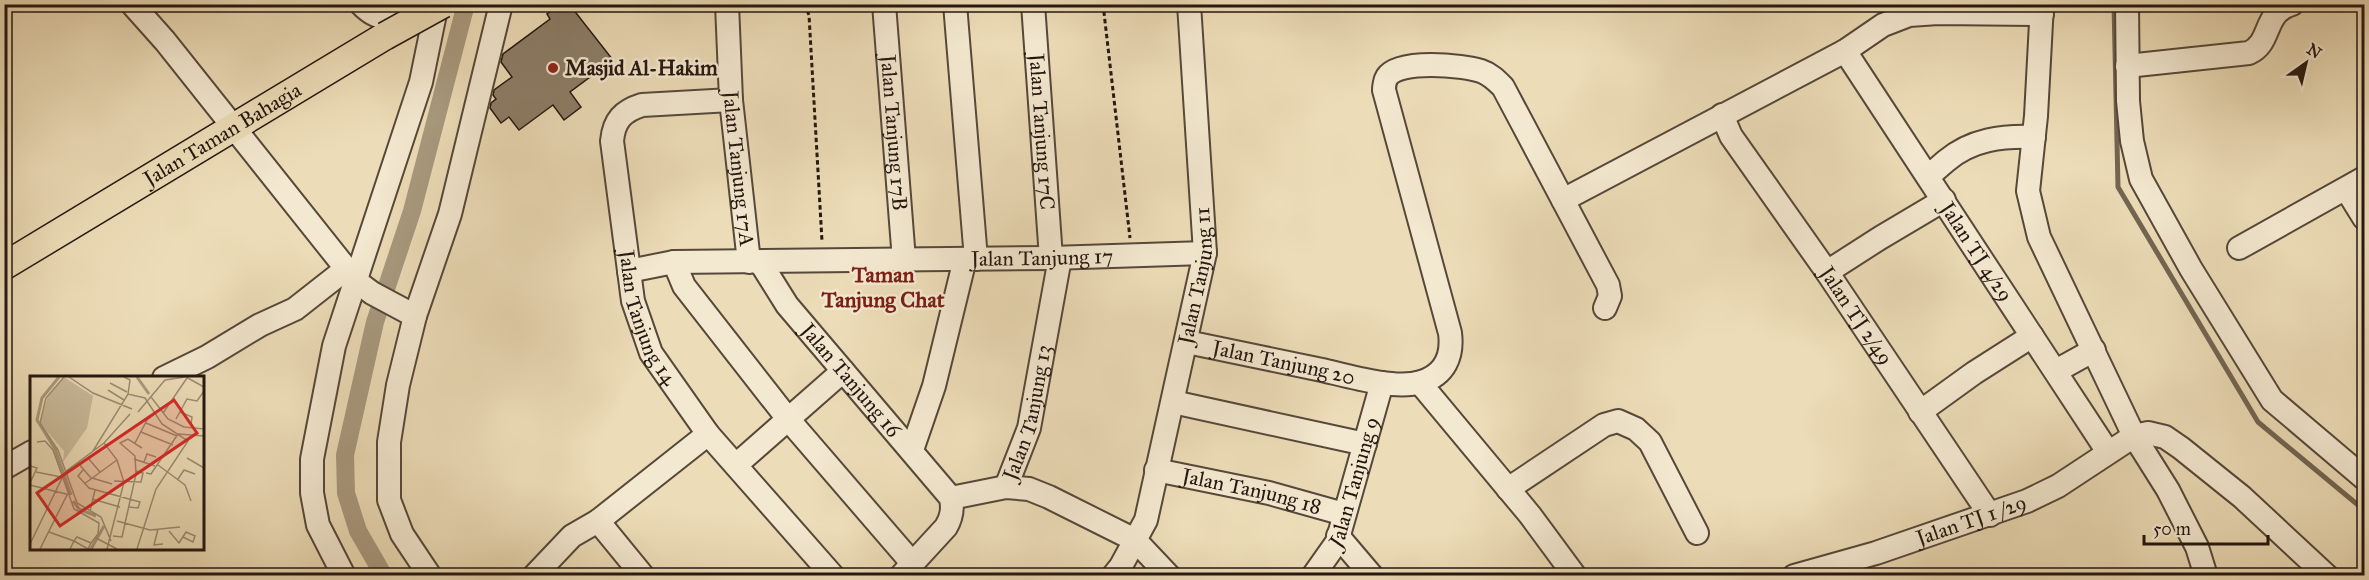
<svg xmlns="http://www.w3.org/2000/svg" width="2369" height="580" font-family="'IM FELL Great Primer',serif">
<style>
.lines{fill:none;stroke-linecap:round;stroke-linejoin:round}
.stream{stroke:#736552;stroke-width:5}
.canal{stroke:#a8997e;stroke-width:18}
.building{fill:#8c7d67;stroke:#241710;stroke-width:1.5}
.minor-casing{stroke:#56483a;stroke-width:26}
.major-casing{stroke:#241710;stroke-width:30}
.path{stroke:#241710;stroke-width:3;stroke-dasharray:4.5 3;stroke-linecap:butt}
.minor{stroke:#f3e8d0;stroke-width:22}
.major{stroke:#ecdcb7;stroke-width:27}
.major-bridge-casing{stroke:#241710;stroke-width:30;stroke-linecap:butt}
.major-bridge{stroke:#ecdcb7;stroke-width:27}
.poi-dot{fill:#8f2418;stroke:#f3e8d0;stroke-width:2}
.labels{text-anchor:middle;stroke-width:5;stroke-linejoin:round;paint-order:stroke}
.poi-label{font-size:21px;font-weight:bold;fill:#241710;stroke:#f3e8d0;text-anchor:start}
.street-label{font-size:21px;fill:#241710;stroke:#f3e8d0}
.neighbourhood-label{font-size:22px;font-weight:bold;fill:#7a1f14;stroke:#f3e8d0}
.inset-river{fill:none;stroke:#a8997e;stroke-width:3}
.inset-road{fill:none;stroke:#9c8d74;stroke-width:1.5}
.view{fill:#d62828;fill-opacity:0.15;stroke:#d62828;stroke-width:3}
.inset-edge{fill:none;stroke:#241710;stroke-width:3}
</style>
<rect width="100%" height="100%" fill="#ecdcb7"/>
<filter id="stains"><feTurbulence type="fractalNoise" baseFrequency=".00333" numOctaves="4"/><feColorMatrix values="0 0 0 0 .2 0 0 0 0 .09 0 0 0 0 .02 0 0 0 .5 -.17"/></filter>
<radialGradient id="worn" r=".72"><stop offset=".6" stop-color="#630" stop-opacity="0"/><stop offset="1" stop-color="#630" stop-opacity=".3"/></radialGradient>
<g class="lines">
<!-- stream -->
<polyline class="stream" points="2114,4 2118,187 2258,422 2364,510"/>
<!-- canal -->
<polyline class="canal" points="384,576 358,531 346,493 345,455 375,322 412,211 466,4"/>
</g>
<!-- building -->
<polygon class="building" points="569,4 613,60 570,92 581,107 564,120 553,105 519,130 509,117 501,123 490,108 491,103 496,99 493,95 494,90 512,77 501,62 503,54 550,19 547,14 557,6 561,11"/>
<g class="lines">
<defs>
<g id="minor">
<polyline points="132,4 165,41 356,281 372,293 415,316"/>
<path d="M361,4C380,24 389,17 409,4"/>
<path id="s1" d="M727,4L731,100L749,262"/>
<path id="s2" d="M884,4L904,260"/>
<polyline points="955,4 976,259"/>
<path id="s3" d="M1033,4L1051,258"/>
<polyline points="2042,4 2036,116 2028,191 2039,237 2134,436 2168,490 2197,547 2206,576"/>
<polyline points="2127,4 2128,101 2132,141 2141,179 2191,269 2272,400 2364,478"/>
<path id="s4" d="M1845,51L2108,452"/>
<path d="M2127,66L2249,53C2273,42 2262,13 2292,4"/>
<path id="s5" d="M731,100L642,105C623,111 614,120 612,141L633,301L651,353L708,434L833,576"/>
<path id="s6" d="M1722,115L1731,136L1827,272L1990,515"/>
<path d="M1928,176C1935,171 1940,166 1946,161C1972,139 2002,136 2034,137"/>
<polyline points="2346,189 2364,218"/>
<polyline points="1563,200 1845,51 1883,25 1909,15 1938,13 2042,14"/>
<polyline points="2239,248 2364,178"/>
<path id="s7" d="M755,261L762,265L787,305L951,498C953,509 952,517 946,527L901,576"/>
<polyline points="674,262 684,286 788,419 913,564"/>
<path id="s8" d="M629,271L674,262L1051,258L1205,253"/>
<polyline points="1827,272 1880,238 1944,200"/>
<path id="s9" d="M1187,342C1232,351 1277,361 1322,370C1348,376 1395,390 1421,382C1445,375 1453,356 1450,333L1384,90C1384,87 1385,80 1387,77C1399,59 1462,65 1481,71C1490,74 1496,80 1503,87L1608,285L1610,296L1605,308"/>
<polyline points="2056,371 2094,350"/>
<polyline points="164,378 207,357 260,325 295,309 346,269"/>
<polyline points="1420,383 1530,515 1575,576"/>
<polyline points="1173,402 1365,444"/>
<polyline points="1920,412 1974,373 2032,336"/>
<polyline points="912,450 934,386 965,259"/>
<polyline points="736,465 843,371"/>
<polyline points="4,468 32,452"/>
<path id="s10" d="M1156,470L1269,493L1344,514"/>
<path id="s11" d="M1006,487L1029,428L1060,258"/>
<polyline points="1508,489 1604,425 1618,421 1636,429 1650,442 1697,533"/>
<polyline points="951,498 1006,487 1029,489 1049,497 1135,540 1169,576"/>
<polyline points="598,521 643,576"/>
<polyline points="1338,536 1372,576"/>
<polyline points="344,576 318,525 312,493 312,459 334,346 421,82 437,4"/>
<polyline points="430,576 402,534 389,500 389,442 398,385 415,316 450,214 501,4"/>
<polyline points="534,576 572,536 598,521 708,434"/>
<path id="s12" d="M1113,576L1121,566L1146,520L1205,253L1189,4"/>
<path id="s13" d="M1313,576L1337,542L1382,383"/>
<path id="s14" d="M1794,576L1876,553L2027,501L2058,486L2134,436L2148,433L2165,437L2181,448L2242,497L2327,576"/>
</g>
<g id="major">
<path id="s15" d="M4,266L385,36"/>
</g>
</defs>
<!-- minor casing -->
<use href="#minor" class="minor-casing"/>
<!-- major casing -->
<use href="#major" class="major-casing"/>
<!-- path -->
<g class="path">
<polyline points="804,4 809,15 822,241"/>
<polyline points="1103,4 1130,238"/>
</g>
<!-- minor -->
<use href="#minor" class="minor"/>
<!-- major -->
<use href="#major" class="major"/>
<defs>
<polyline id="major-bridge" points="385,36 443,4"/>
</defs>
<!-- major-bridge casing -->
<use href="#major-bridge" class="major-bridge-casing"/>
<!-- major-bridge -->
<use href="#major-bridge" class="major-bridge"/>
</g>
<!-- markers -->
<circle class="poi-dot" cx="553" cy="68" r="6"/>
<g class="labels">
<!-- poi labels -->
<g class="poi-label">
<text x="565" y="75">Masjid Al-Hakim</text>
</g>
<!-- street labels -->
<g class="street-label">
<text dy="7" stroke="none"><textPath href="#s3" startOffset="128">Jalan Tanjung 17C</textPath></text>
<text dy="7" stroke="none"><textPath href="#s2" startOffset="129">Jalan Tanjung 17B</textPath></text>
<text dy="7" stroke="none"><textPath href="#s15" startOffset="255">Jalan Taman Bahagia</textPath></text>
<text dy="7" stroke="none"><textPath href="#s1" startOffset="165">Jalan Tanjung 17A</textPath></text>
<text dy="7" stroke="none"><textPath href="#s4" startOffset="240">Jalan TJ 4/29</textPath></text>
<text dy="7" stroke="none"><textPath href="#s8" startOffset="414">Jalan Tanjung 17</textPath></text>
<text dy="7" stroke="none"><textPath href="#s12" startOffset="315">Jalan Tanjung 11</textPath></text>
<text dy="7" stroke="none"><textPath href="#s6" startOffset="242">Jalan TJ 2/49</textPath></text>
<text dy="7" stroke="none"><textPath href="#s5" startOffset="321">Jalan Tanjung 14</textPath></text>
<text dy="7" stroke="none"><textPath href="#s9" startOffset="99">Jalan Tanjung 20</textPath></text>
<text dy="7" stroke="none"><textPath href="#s7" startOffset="154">Jalan Tanjung 16</textPath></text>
<text dy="7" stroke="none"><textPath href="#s11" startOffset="78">Jalan Tanjung 13</textPath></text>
<text dy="7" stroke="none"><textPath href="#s13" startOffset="104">Jalan Tanjung 9</textPath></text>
<text dy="7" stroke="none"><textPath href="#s10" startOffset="98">Jalan Tanjung 18</textPath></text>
<text dy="7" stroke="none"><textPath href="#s14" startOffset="186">Jalan TJ 1 /29</textPath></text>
</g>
<!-- neighbourhood labels -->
<g class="neighbourhood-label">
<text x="883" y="282">Taman<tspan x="883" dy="25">Tanjung Chat</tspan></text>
</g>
</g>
<!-- overview -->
<g transform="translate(30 376)">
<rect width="174" height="174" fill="#ecdcb7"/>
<path d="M34,1L63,20L57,52L33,86L34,75L10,47L18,20Z" fill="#cabb9b"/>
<path class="inset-river" d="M29,1L12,22L7,44L25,73L41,119M107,1L119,18M43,125L49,133L66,140M61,173L74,150"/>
<path class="inset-road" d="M34,1L16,22L10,47L28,74L47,127L71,141L81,165M39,1L63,17L102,33M94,1L100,4L98,18M156,1L174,11M80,7L97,16M78,14L94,24M121,21L138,43L154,51L174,53M108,36L135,4L155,1M150,36L162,41L161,48M133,37L157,2M146,43L157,23L167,25L174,15M116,47L147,60M111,56L143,69M148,58L174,60M7,66L15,65L23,74L44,133L69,147L68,158L61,167M74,67L87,84L94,106L77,173M105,67L117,44L126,37M63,75L98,18L115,22L132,48L158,65L126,113L107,173M58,82L70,96M157,82L174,92M104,83L125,90M114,86L117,78L126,81M48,87L61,102M128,89L155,109L161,125M0,90L7,92L0,107M53,94L48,100L59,112L110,126L108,132L99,131M6,96L31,101M116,97L121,98L148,58M62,102L82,108M148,103L154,94L165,98M84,105L111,106L113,97L106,95M54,108L87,84M0,109L40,119M62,123L90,131M60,135L65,114M87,145L120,154L150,151M128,153L124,169L133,168M139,155L149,167L156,156L165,160L163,166L153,161M19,156L44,165L58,173L61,167L47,161L46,162L44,165L40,173M83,160L92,161L106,98L105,80L90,67L98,63L112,72M66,162L87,173M0,168L35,96L74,67L100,38M10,173L37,119"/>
<path class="view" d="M144,24L167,57L30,150L7,117Z"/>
<rect width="174" height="174" class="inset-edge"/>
</g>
<!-- margin -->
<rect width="2369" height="580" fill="none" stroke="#ecdcb7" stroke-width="24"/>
<rect x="6" y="6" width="2357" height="568" fill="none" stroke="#241710" stroke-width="3"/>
<rect x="12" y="12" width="2345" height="556" fill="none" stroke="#241710" stroke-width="1.5"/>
<!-- north arrow -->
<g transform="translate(2306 63) rotate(34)" stroke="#f3e8d0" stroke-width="4.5" paint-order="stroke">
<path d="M0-4.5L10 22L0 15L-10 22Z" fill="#241710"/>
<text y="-9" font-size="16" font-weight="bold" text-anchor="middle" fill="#241710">N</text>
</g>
<!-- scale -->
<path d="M2144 535v9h124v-9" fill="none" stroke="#241710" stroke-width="3"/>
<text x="2153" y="535" font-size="18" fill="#241710" stroke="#f3e8d0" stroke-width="4.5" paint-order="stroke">50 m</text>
<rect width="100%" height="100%" filter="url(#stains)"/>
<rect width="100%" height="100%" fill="url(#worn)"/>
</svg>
